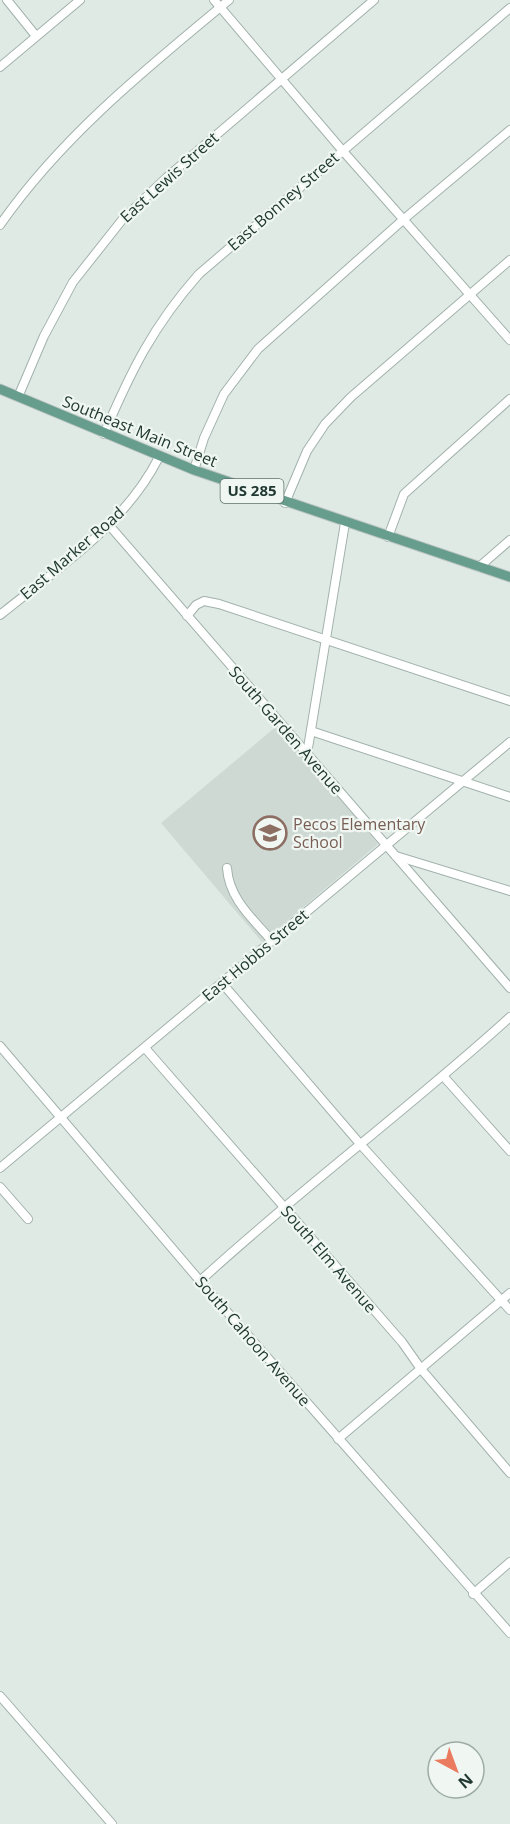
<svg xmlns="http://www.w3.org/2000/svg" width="510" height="1824" font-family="'Open Sans',sans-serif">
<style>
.built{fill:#ced9d4}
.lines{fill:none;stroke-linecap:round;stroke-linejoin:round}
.minor-casing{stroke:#a2b1ac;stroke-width:10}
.major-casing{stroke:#bcc4c2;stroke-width:11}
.minor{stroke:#fff;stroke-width:8}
.major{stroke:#669d8d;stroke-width:9}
.labels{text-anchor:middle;stroke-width:4.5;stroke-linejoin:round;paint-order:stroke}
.shield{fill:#f0f7f3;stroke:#5f726c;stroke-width:1.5}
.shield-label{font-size:15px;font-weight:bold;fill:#213932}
.street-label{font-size:16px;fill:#213932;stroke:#f0f7f3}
.education-label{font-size:16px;fill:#785e54;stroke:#f0f7f3;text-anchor:start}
</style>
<rect width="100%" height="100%" fill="#dfeae5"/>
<!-- built -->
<polygon class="built" points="278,725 378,844 262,942 161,823"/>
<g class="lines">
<defs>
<g id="minor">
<polyline points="7,0 36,36"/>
<polyline points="214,0 342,150 510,340"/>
<polyline points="0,67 80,0"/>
<path d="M0,225C61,137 147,68 229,0"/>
<polyline points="18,397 44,336 73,282 122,220 166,178 374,0"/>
<path d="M104,434C131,371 153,326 199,274L510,8"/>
<polyline points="194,470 204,438 224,394 258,349 404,219 510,130"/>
<polyline points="285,503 307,451 325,424 351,397 510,260"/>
<polyline points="109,525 510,988"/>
<polyline points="388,537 404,494 510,399"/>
<polyline points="479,567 510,540"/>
<path d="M0,615C58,568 125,525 159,457"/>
<polyline points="187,616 196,605 204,601 219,604 510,701"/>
<polyline points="311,731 510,797"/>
<polyline points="307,754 345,523"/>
<polyline points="396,856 510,891"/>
<path d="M227,868C229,899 253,919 272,941"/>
<polyline points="222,983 361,1145 510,1310"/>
<polyline points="0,1046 200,1281 510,1633"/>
<polyline points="145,1048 402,1342 421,1369 510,1473"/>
<polyline points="444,1077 510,1151"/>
<polyline points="0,1168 510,742"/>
<polyline points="0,1187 28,1219"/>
<path d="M200,1281C300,1189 410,1108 510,1017"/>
<polyline points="338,1439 510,1293"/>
<polyline points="473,1594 510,1562"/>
<polyline points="0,1696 112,1824"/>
</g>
<polyline id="major" points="0,389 194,470 510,577"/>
</defs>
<!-- minor casing -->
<use href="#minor" class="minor-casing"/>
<!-- major casing -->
<use href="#major" class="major-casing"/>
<!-- minor -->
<use href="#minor" class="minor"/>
<!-- major -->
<use href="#major" class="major"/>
</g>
<!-- icons -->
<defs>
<symbol id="school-ring" viewBox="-11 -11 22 22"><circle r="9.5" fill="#f0f7f3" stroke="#8d6e63" stroke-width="1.5"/><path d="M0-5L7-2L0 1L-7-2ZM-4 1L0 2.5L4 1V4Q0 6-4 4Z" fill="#8d6e63"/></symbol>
</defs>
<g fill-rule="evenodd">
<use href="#school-ring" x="251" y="814" width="38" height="38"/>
</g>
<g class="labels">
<!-- shield labels -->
<rect class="shield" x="220.5" y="479" width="63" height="24" rx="4.5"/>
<g class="shield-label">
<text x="252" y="496">US 285</text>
</g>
<!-- street labels -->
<g class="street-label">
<text transform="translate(169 177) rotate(-42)" y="6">East Lewis Street</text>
<text transform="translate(283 201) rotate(-41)" y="6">East Bonney Street</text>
<text transform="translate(140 431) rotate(22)" y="6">Southeast Main Street</text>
<text transform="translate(72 553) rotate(-41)" y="6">East Marker Road</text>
<text transform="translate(286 730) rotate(49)" y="6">South Garden Avenue</text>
<text transform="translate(255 955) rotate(-40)" y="6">East Hobbs Street</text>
<text transform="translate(329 1259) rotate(49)" y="6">South Elm Avenue</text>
<text transform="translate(253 1341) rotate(49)" y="6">South Cahoon Avenue</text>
</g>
<!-- education labels -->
<g class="education-label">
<text x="293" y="830">Pecos Elementary<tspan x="293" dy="18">School</tspan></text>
</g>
</g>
<!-- north arrow -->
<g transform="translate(456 1770) rotate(139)"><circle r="28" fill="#f0f7f3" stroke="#9daba6" stroke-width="1.5"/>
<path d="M0-4.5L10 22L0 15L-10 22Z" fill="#ea7b5e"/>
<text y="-9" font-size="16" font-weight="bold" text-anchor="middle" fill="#213932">N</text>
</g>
</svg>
